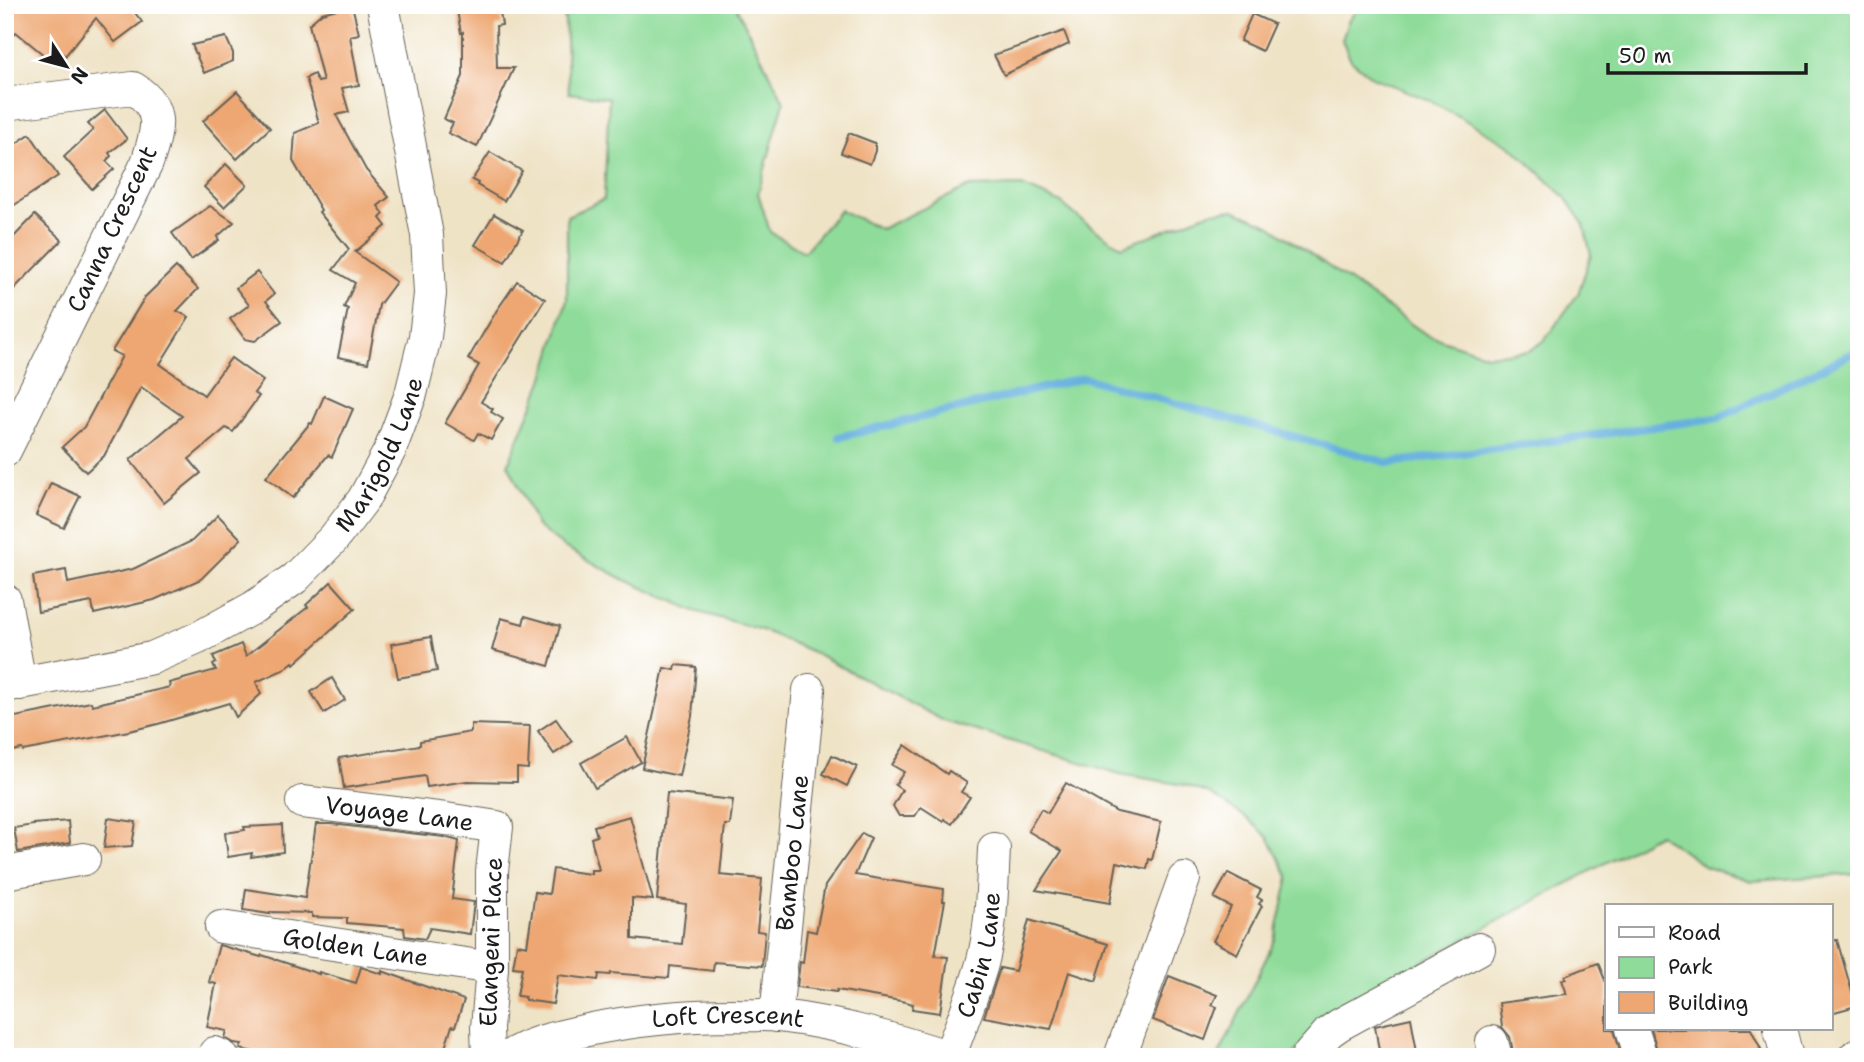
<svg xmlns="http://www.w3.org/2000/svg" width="1864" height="1062" font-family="'Shantell Sans',sans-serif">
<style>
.green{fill:#8fdc9a;stroke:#567c5b;stroke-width:2}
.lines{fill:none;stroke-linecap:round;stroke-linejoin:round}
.stream{stroke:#66b0de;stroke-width:8}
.building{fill:#eea772}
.minor-casing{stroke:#666258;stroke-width:34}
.minor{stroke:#fff;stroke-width:32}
.labels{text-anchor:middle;stroke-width:5;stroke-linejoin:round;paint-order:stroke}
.street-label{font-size:24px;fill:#1c1c1c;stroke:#fff}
</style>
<rect width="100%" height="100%" fill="#fff"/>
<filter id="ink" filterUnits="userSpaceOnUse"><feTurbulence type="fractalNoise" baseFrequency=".0143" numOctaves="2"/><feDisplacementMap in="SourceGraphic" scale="14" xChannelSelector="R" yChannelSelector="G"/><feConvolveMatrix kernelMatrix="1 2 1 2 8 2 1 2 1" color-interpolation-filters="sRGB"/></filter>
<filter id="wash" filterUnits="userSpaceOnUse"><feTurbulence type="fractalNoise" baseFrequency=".00686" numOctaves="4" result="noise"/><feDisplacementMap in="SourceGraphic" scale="28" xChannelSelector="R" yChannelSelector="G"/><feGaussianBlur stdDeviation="1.57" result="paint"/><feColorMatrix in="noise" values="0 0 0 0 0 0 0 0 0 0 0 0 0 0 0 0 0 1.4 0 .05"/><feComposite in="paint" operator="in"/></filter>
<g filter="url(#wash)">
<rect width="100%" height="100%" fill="#efe3c6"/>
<!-- green -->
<polygon class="green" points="564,5 735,5 784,102 758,193 770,232 804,252 840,210 881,229 968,187 1022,186 1060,202 1084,222 1122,247 1211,212 1234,210 1269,225 1427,335 1487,355 1529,351 1544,341 1578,294 1591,255 1584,225 1564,196 1511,146 1431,101 1372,77 1351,60 1342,40 1348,21 1361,5 1859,5 1859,874 1751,881 1706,867 1659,834 1374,988 1302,1044 1292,1057 1218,1057 1275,940 1289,877 1268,837 1248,819 1210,794 1184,785 1120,774 944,721 815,653 762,630 695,611 623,579 564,547 537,526 508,464 543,381 567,299 567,216 604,199 609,98 569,93"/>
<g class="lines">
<!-- stream -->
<polyline class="stream" points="839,437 1084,378 1389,463 1718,418 1859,350"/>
</g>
<g id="blocks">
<!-- building -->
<g class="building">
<polygon points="5,5 129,5 142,22 115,42 96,18 65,56 58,50 50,60 16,32 5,43"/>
<polygon points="352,5 359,34 350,36 359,85 342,88 349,112 336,115 366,170 389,197 378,206 384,214 380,218 386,226 355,252 396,282 379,305 368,363 338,357 348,309 344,307 355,283 333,270 349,249 319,212 321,210 293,161 295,133 319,123 306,78 314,74 318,82 323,81 309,24 322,13"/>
<polygon points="456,5 499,5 502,25 496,26 497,68 514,68 477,147 448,133 453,123 444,119 463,76 463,32 461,33"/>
<polygon points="1252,14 1274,24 1262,51 1240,41"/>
<polygon points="1064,31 1069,44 1004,75 994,55"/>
<polygon points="226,37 233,53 233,61 204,73 192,45"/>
<polygon points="237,91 270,128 237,159 203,121"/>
<polygon points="105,110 127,139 109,153 111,156 106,161 114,169 92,189 64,157 93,130 88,124"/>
<polygon points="849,133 875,143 875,151 870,164 841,153"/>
<polygon points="30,134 58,176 13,206 5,195 5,151"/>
<polygon points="490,152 522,171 504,201 477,185 478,183 472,180"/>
<polygon points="226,164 247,185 224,207 204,187"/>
<polygon points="210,206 234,222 217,237 219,240 191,260 172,233"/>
<polygon points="494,214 523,230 505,262 475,245"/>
<polygon points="35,215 62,240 5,298 5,246"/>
<polygon points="176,267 198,289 177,311 189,317 160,364 204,395 231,358 263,381 254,393 259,396 233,432 226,428 189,459 201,473 164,503 130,460 182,416 141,387 104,456 86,472 62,447 84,427 122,356 112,351 145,297"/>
<polygon points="257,272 274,294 266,301 282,321 255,341 245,339 230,319 249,305 236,288"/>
<polygon points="517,281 545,299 481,402 493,409 491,412 503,419 491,440 478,433 474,440 445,423 479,365 468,359 497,310"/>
<polygon points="324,396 353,409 332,457 328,455 293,498 266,477 310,423 312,424"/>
<polygon points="51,483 80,496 64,528 36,515"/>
<polygon points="218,515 241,539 201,579 154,600 94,614 92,602 38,612 33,576 66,570 68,583 133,569 192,541"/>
<polygon points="331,582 355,609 294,664 293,662 283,670 256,682 261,694 236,717 229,703 158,724 129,731 23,751 22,749 8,752 5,740 5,719 91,702 92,705 170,687 169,683 216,670 213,665 216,663 213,656 241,644 246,656 308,607 306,605"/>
<polygon points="525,616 560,626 549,666 492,650 501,618 523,624"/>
<polygon points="431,637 437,671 398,678 391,644"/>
<polygon points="676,665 696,667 692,716 679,776 642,768 664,668 675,670"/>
<polygon points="332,678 345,700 324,713 311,692"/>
<polygon points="556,719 572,742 554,754 538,731"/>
<polygon points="471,724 530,726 528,769 517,768 517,782 467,781 427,787 425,776 344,788 339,758 420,745 420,741 471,732"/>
<polygon points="627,737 641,762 595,788 581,763"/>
<polygon points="905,745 947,774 949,771 967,783 961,792 970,797 952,824 944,819 943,821 921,807 915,816 899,816 893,806 902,790 895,785 904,772 892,765"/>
<polygon points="832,755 857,767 847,786 823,774"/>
<polygon points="1066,783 1117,812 1161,822 1152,860 1149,859 1147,869 1117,862 1110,903 1036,890 1062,851 1028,831 1041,809 1048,813"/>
<polygon points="667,793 733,800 730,825 725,825 720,875 762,879 757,931 765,932 762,966 714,962 713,971 670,966 669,978 611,973 610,975 599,974 598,980 558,975 553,1004 525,1000 525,997 517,996 522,968 513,967 517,944 527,946 535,892 549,894 553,869 591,874 591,870 599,870 591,838 597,836 594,826 630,816 653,900 632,898 632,939 682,944 686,904 657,900"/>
<polygon points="108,818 136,822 132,846 104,848"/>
<polygon points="68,821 70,843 18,852 14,828 34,825 34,824"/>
<polygon points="316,824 331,824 444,837 459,841 452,899 474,902 470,934 430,928 425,939 405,936 404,928 347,923 347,918 312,917 312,913 270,912 270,914 243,910 246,889 305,898"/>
<polygon points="282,825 283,852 251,857 252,853 228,857 225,833 245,830 244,827"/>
<polygon points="862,833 871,838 855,875 944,889 943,901 945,901 935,956 948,957 940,1013 912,1009 913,1004 901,1001 837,990 837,992 797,987 800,962 803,963 807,930 816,932 825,886"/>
<polygon points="1228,873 1261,890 1257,897 1262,900 1259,904 1262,906 1237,954 1213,941 1231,907 1214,898"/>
<polygon points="1029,920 1108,944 1096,981 1069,972 1051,1029 984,1017 1000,968 1015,971"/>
<polygon points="1837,940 1856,1006 1831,1013 1831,941"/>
<polygon points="219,945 261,957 262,955 319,974 319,972 356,983 361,967 382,974 382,971 464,1000 455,1027 452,1026 442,1057 276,1057 240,1049 242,1044 234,1043 225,1038 227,1031 207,1027 216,984 209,982"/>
<polygon points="1598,963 1607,985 1607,1029 1614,1029 1622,1057 1514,1057 1510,1037 1502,1027 1499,1003 1567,994 1562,980 1566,979 1565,976"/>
<polygon points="1169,976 1217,995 1212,1005 1217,1007 1205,1040 1153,1020"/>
<polygon points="1411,1018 1418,1057 1380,1057 1375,1026"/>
<polygon points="1651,1029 1751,1029 1761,1049 1746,1057 1659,1057"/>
</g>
</g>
</g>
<g filter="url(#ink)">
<use href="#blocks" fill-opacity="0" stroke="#666258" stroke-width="2"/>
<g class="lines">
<defs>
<g id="minor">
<path d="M5,104L133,88C166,108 157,132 147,163L5,451"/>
<polyline points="5,600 20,684"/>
<path id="s1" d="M5,686L152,658L198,638L254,607L295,578L334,538L363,500L390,450L411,394L425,337L430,294L427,235L383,5"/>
<path id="s2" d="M302,802L446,819L497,827L492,871V968L487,1028L488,1057"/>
<polyline points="5,873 84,859"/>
<path id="s3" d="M221,927L492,968"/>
<path id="s4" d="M776,1016L809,690"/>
<polyline points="1632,1029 1641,1057"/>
<polyline points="1780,1029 1787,1057"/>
<polyline points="1492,1042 1496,1057"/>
<polyline points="215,1053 223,1057"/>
<path id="s5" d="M508,1057C530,1042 558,1037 583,1031C633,1020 685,1015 736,1015C750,1016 765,1014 779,1016C838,1023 893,1039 950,1057"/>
<path id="s6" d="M949,1057C961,1026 973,995 982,964C992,927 992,887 994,849"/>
<polyline points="1120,1057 1184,879"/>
<polyline points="1307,1057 1329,1032 1339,1025 1479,949"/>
<polyline points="1854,1057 1859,1055"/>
</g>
</defs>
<!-- minor casing -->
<use href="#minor" class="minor-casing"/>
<!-- minor -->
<use href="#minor" class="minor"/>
</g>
</g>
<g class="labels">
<!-- street labels -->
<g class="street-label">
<text transform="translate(112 229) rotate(-65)" y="8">Canna Crescent</text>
<text dy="8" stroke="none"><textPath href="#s1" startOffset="466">Marigold Lane</textPath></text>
<text dy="8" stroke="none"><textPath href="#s2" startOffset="98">Voyage Lane</textPath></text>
<text dy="8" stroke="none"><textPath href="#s4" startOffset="164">Bamboo Lane</textPath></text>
<text transform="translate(491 942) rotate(-88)" y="8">Elangeni Place</text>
<text dy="8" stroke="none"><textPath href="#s3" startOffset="136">Golden Lane</textPath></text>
<text dy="8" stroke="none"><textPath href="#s6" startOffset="107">Cabin Lane</textPath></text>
<text dy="8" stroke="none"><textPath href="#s5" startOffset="226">Loft Crescent</textPath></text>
</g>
</g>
<!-- margin -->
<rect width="1864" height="1062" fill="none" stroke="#fff" stroke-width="28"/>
<!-- legend -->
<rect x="1605" y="904" width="228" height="126" fill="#ffffff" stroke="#a4a4a4" stroke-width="2"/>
<rect x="1619" y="927" width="35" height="10" fill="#ffffff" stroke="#a4a4a4" stroke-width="2"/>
<text x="1668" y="940" font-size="21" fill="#1c1c1c">Road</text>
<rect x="1619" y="957" width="35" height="21" fill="#8fdc9a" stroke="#a4a4a4" stroke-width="2"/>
<text x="1668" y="974" font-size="21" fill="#1c1c1c">Park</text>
<rect x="1619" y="992" width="35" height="21" fill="#eea772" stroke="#a4a4a4" stroke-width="2"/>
<text x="1668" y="1010" font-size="21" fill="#1c1c1c">Building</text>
<!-- north arrow -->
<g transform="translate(66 66) rotate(126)" stroke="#ffffff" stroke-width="5" paint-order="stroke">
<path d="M0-5L12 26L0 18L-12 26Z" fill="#1c1c1c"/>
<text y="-10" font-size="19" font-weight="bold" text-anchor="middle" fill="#1c1c1c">N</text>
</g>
<!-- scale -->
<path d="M1608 63v10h198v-10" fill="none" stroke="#1c1c1c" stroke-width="3.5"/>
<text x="1619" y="63" font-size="21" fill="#1c1c1c" stroke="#ffffff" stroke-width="5" paint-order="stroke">50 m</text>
</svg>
